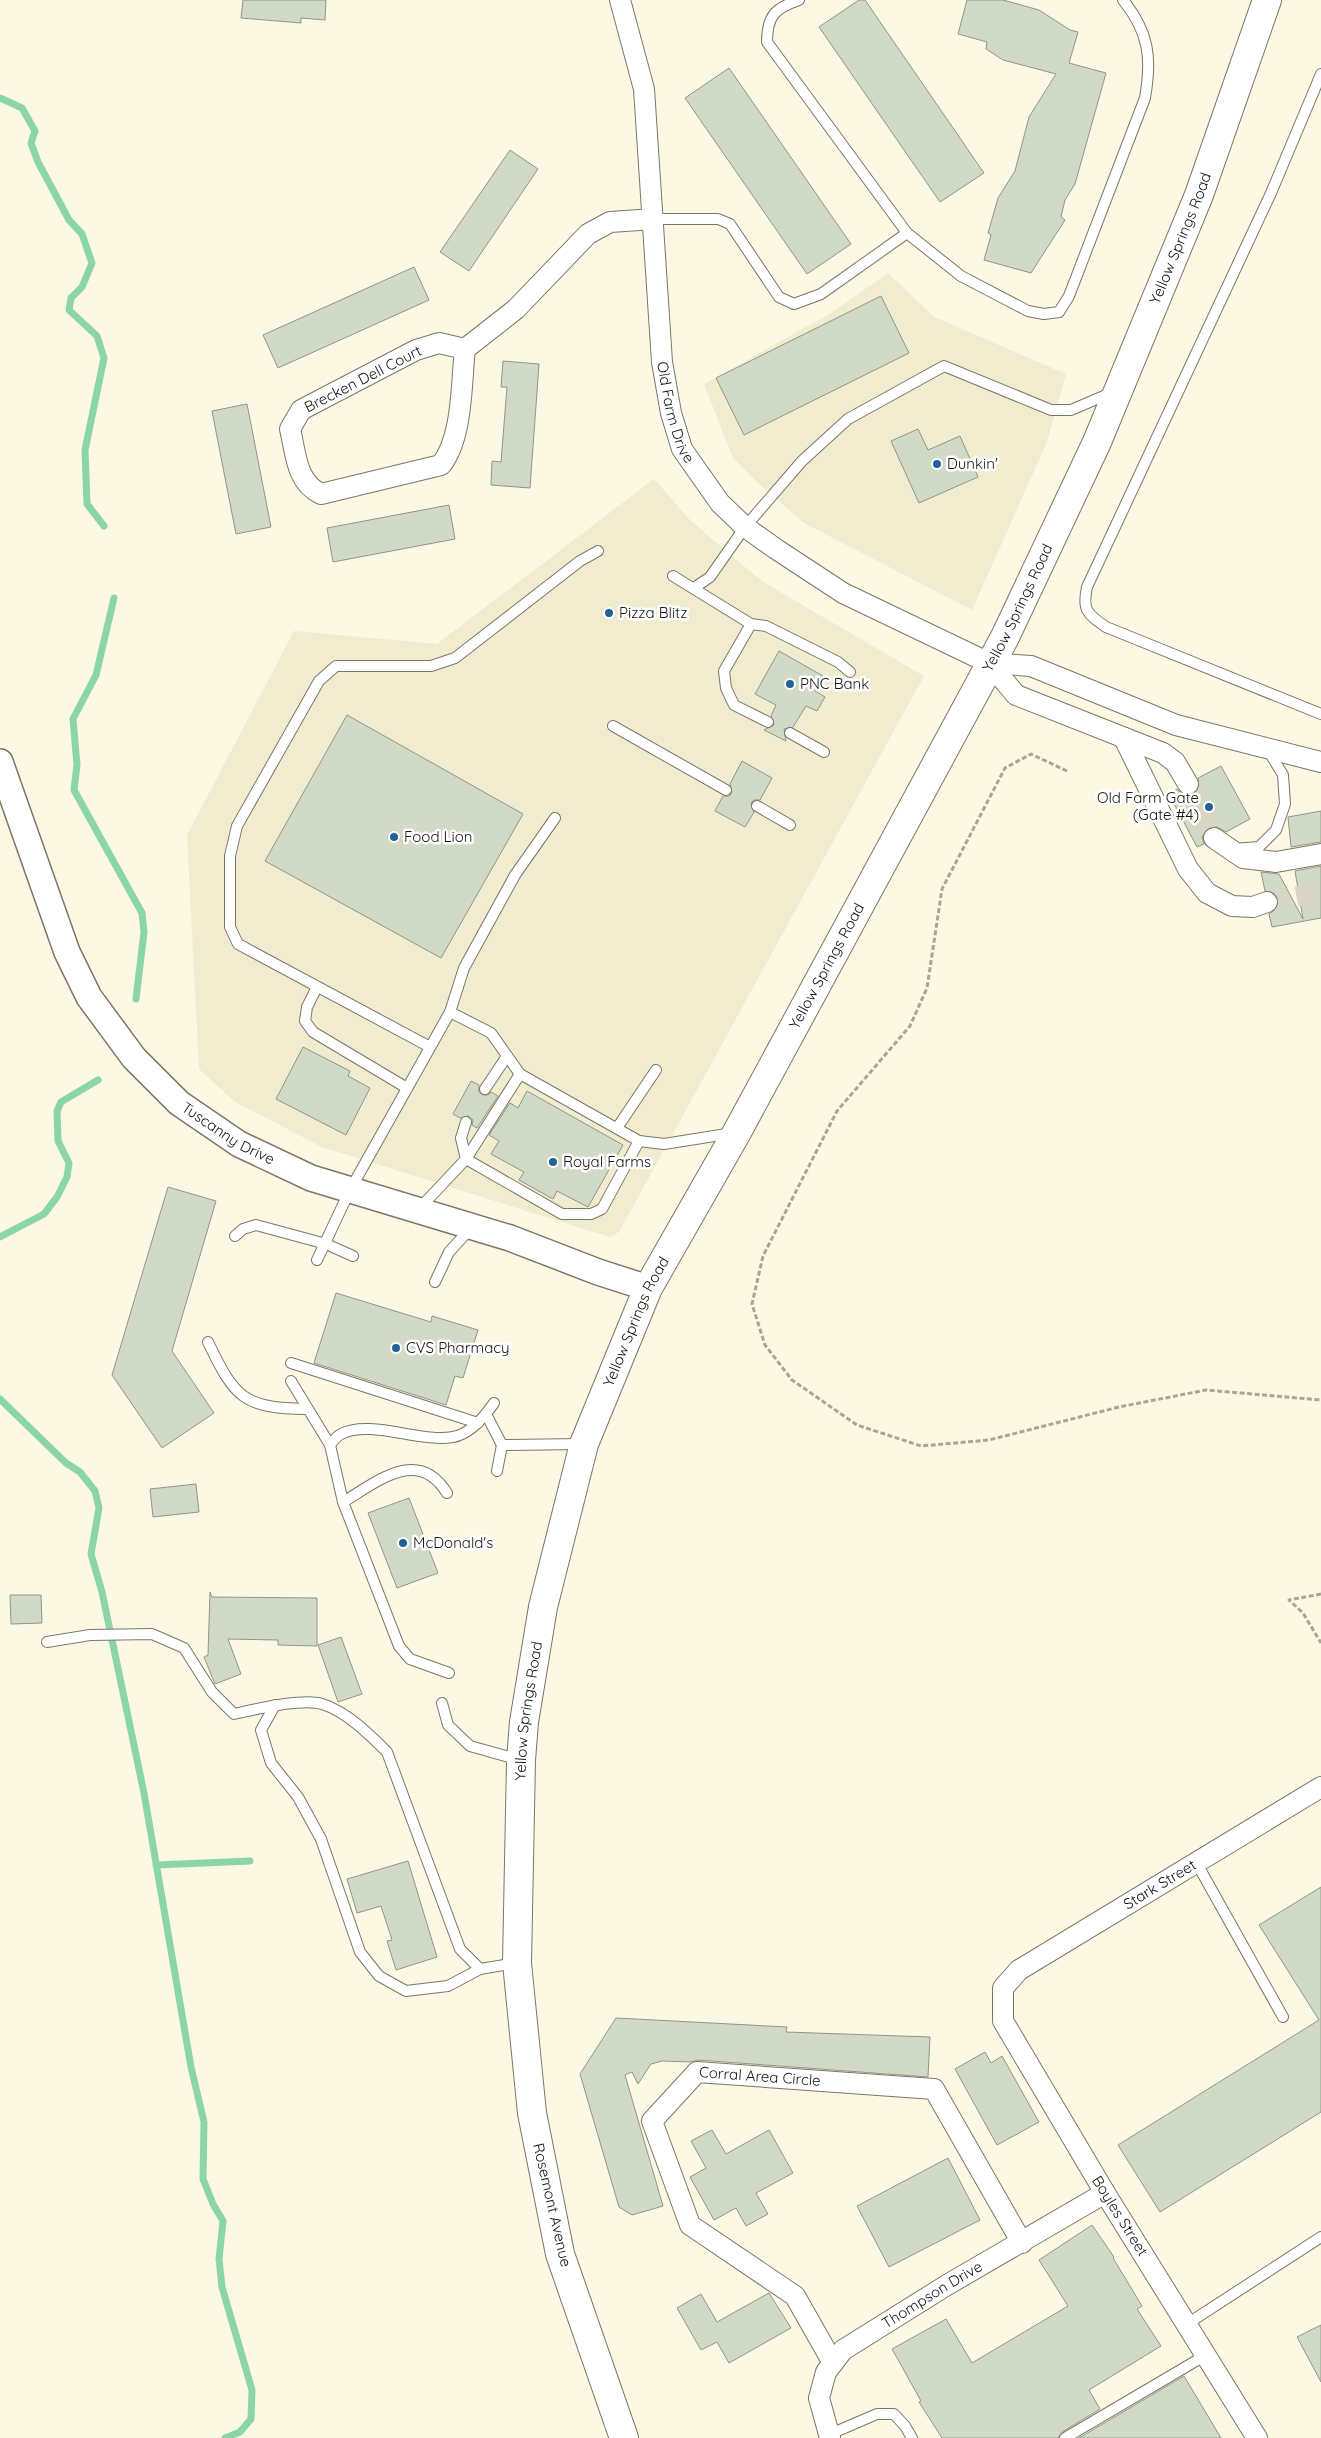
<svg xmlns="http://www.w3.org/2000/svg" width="1321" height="2438" font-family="Quicksand,sans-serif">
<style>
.built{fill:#f1ebd0}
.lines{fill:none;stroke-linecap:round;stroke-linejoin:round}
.stream{stroke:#8bd5a9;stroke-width:7}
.building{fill:#d1d9c7;stroke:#8f9786}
.minor-tunnel{stroke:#dad6c4;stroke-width:20;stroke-dasharray:20 10;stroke-linecap:butt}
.service-casing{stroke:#7b7766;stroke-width:12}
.minor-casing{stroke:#7b7766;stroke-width:22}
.tertiary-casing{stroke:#7b7766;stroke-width:28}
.secondary-casing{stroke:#7b7766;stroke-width:30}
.path{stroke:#aaa697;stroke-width:3;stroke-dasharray:5 2.5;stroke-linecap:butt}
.service{stroke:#fff;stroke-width:10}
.minor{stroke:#fff;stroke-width:20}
.tertiary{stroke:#fff;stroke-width:25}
.secondary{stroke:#fff;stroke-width:28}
.poi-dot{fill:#236298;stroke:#fff;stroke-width:2}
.labels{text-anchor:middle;stroke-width:5;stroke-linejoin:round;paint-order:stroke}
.street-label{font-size:15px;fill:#16140e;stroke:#fff}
.poi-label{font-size:15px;fill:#16140e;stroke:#fff;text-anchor:start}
</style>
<rect width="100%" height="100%" fill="#fcf8e4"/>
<!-- built -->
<g class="built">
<polygon points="888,273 934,317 1066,374 1047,442 972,610 804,523 758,483 733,458 704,384 831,313"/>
<polygon points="654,479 691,521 763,582 924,676 619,1232 610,1237 322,1147 235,1102 199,1069 187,835 294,631 437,644"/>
</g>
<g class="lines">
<!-- stream -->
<g class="stream">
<polyline points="0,98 22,108 35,131 31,143 38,162 69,220 82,234 92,263 82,287 71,298 69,310 97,336 104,358 85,450 87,504 104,526"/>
<polyline points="114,598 96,675 73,719 77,765 74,790 142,913 144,932 136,999"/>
<polyline points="0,1237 44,1214 57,1197 67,1177 69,1163 58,1141 57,1111 61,1102 98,1080"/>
<polyline points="0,1399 66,1463 80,1472 95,1491 99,1508 91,1554 102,1592 144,1793 191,2067 204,2122 203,2179 213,2204 223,2221 219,2259 222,2287 252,2390 251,2419 240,2432 225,2438"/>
<polyline points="156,1865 250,1861"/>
</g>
</g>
<!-- building -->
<g class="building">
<polygon points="243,0 326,0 325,20 301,18 301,23 241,18"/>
<polygon points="859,0 865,0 984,173 940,202 819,27"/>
<polygon points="967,0 1003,0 1039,10 1070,30 1078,32 1069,63 1106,73 1075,184 1065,200 1061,217 1065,220 1031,273 984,260 991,235 988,233 998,198 1015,171 1029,117 1056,74 1003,60 986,49 987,42 958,34"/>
<polygon points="729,68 851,244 807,274 685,98"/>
<polygon points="510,150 538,169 469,271 440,252"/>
<polygon points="414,267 429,300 278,368 263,335"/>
<polygon points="881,296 909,353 744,435 716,378"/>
<polygon points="503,361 539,364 530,488 491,485 492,461 501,462 507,387 501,387"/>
<polygon points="247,404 271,527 236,534 212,411"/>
<polygon points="918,429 928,450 960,436 978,477 919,503 891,441"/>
<polygon points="449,505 455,539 333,562 327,528"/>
<polygon points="779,651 823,676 815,691 825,697 817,711 806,706 793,727 784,729 786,741 764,730 774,725 771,716 776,705 755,694"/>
<polygon points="347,715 523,814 441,958 265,861"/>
<polygon points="742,761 772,778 760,800 754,800 751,803 754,812 745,827 715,811 723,796 729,796 732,793 730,784"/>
<polygon points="1221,766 1250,819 1226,832 1215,826 1208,828 1202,837 1204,844 1197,847 1169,794 1177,789 1183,795 1194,794 1199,789 1198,778"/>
<polygon points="1321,811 1321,842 1291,847 1288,817"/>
<polygon points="1321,866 1321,918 1272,927 1269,914 1276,909 1278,898 1274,893 1265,891 1261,872 1279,874 1303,919 1295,871"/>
<polygon points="303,1047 350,1071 348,1076 370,1088 346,1135 276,1099"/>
<polygon points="471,1081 479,1085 479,1092 482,1095 488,1095 491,1092 498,1096 477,1128 472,1125 473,1120 468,1116 460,1118 453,1114"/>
<polygon points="527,1091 623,1145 588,1207 557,1191 553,1199 519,1180 524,1172 491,1154 499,1141 489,1135 510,1103 518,1108"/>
<polygon points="168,1187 216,1201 172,1351 214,1413 162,1448 112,1375"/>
<polygon points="336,1293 431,1322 432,1316 478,1330 463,1378 455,1376 446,1405 314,1363"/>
<polygon points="196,1484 199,1512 153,1517 150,1489"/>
<polygon points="409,1498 438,1573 397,1588 368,1513"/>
<polygon points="210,1592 212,1597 317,1598 317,1646 278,1645 278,1640 228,1639 241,1674 215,1684 204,1657 208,1655"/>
<polygon points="10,1595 41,1595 42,1623 11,1624"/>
<polygon points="341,1637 362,1694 338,1702 318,1645"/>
<polygon points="408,1861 437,1957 396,1970 387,1941 392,1940 381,1906 357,1913 347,1879"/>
<polygon points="1321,1887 1321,2112 1160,2212 1118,2145 1319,2020 1259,1925"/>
<polygon points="616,2018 787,2027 786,2032 930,2037 928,2077 698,2060 690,2062 662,2061 651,2064 638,2084 632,2072 625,2075 663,2206 632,2215 619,2207 580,2074"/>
<polygon points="985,2052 991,2063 1002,2056 1039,2122 997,2145 955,2069"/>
<polygon points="712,2130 726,2154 769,2130 793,2173 756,2193 768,2214 746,2226 736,2208 714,2220 690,2177 706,2168 691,2141"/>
<polygon points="948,2158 980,2220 889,2267 857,2206"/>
<polygon points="1092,2225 1114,2257 1113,2258 1142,2306 1137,2309 1161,2346 1089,2390 1100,2409 1062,2432 1058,2438 942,2438 919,2402 921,2401 892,2349 946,2319 972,2363 1068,2306 1039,2260"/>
<polygon points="769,2293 791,2328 729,2363 717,2342 701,2350 677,2308 701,2294 717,2322"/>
<polygon points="1321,2325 1321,2382 1297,2337"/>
<polygon points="1184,2376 1221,2438 1079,2438"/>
</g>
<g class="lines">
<!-- minor-tunnel -->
<g class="minor-tunnel">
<polyline points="1188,784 1214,838"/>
<polyline points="1267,902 1321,892"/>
</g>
<defs>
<g id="service">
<path d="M799,0C775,8 767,16 767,42L907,233L961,276L1028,311L1044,314L1059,312L1069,296L1145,98C1152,58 1149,32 1123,0"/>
<path d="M1321,74L1271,193L1087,587C1082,610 1087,614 1106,627L1321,714"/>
<polyline points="654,219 718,219 730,224 779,297 794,304 821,294 907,233"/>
<polyline points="673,576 751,624 766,626 838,662 850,672"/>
<polyline points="694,588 710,577 745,527 802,461 848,419 944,366 1051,410 1071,410 1113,392"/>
<polyline points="751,624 724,671 726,688 734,705 768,722"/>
<polyline points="613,726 726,790"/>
<polyline points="790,733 824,752"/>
<polyline points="757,806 790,825"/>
<polyline points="1233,849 1259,847 1276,830 1285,804 1283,775 1268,750"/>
<polyline points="317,987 307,1007 305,1021 313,1032 407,1088"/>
<polyline points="450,1012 491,1033 520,1074 639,1141 664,1144 733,1133"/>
<polyline points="430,1047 238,944 230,927 230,856 237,826 319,681 336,666 431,666 455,658 580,561 598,551"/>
<polyline points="485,1089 507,1056"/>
<polyline points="466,1122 461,1138 466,1159 562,1214 591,1214 602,1209 639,1141"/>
<polyline points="617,1128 656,1070"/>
<polyline points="418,1210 466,1159 520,1074"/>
<polyline points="235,1236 243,1229 256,1225 326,1244 353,1256"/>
<polyline points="317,1260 350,1190 450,1012 464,968 515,875 555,818"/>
<polyline points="435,1282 449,1252 472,1227"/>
<path d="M208,1342C235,1398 243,1408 307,1409"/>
<polyline points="291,1363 478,1423"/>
<polyline points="291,1381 330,1445 343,1502"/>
<polyline points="486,1414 502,1445"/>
<path d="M330,1445C333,1441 337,1436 341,1434C370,1419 421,1443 453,1437C471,1434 485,1416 494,1403"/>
<polyline points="497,1471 502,1445 582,1444"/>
<path d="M447,1493C418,1446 377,1482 343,1502L399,1646L410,1659L449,1673"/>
<path d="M47,1642L90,1635L152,1634L184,1648L212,1692L234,1714C255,1709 303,1698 322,1704C346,1711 370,1735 387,1752L460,1949L480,1969"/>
<polyline points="442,1703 448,1725 470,1746 520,1760"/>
<polyline points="275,1705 261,1730 271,1763 298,1797 321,1839 360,1952 379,1976 406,1991 448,1986 480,1969 516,1963"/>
<polyline points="1196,1862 1283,2017"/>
<polyline points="1187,2324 1321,2237"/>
<polyline points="828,2435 877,2414 894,2414 905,2426 912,2438"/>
<polyline points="1065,2438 1206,2355"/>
</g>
<g id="minor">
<path id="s1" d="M620,0L644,89L662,362L671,413L682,449L720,503L745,527L776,549L843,593L989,663L1031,666L1176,725L1321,762"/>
<path d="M465,349L439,343L416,350L301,410L290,429C296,454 296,482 321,494L441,465C463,437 461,384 465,349L516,309L588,234L610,222L654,219"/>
<polyline points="989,663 1016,695 1163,753 1175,762 1188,784"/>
<polyline points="1124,738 1188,869 1207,893 1232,906 1253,907 1267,902"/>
<polyline points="1214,838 1243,858 1276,862 1321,854"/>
<path id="s2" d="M833,2363L795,2296L690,2225L652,2121L697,2072L934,2089L1022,2243"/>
<path id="s3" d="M830,2438L819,2398L826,2372L843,2350L947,2285L1105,2193"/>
<path id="s4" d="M1257,2438L1105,2193L1003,2021V1988L1019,1970L1321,1787"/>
</g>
<g id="tertiary">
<path id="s5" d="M0,762L67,952L89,997L134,1058L179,1103L239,1144L311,1178L510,1238L598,1272L648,1288"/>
</g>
<g id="secondary">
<path id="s6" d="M624,2438L560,2254L532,2113L517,1963L521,1760L524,1722L543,1607L584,1444L648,1288L737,1132L1005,637L1097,442L1199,195L1267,0"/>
</g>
</defs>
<!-- service casing -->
<use href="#service" class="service-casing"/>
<!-- minor casing -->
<use href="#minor" class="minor-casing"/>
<!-- tertiary casing -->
<use href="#tertiary" class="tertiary-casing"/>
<!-- secondary casing -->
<use href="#secondary" class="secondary-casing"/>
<!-- path -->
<g class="path">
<polyline points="1067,771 1031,754 1005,768 942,889 927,988 910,1026 837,1111 763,1256 752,1304 765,1345 792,1380 857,1425 921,1446 989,1440 1119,1407 1206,1390 1321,1400"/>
<polyline points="1321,1594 1289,1600 1303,1613 1321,1643"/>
</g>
<!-- service -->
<use href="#service" class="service"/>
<!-- minor -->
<use href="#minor" class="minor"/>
<!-- tertiary -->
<use href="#tertiary" class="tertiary"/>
<!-- secondary -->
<use href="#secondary" class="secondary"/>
</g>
<!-- markers -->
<g class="poi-dot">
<circle cx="937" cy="464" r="5"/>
<circle cx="609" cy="613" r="5"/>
<circle cx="790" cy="684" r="5"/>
<circle cx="1209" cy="807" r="5"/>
<circle cx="394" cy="837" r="5"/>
<circle cx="553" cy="1162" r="5"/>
<circle cx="396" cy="1348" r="5"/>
<circle cx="403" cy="1543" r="5"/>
</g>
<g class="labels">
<!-- street labels -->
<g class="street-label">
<text dy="5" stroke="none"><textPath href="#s6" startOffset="2362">Yellow Springs Road</textPath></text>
<text transform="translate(363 379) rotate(-27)" y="5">Brecken Dell Court</text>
<text dy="5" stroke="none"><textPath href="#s1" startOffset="418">Old Farm Drive</textPath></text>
<text dy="5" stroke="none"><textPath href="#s6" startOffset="1958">Yellow Springs Road</textPath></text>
<text dy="5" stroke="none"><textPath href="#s6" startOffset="1552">Yellow Springs Road</textPath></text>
<text dy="5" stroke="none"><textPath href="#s5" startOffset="449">Tuscanny Drive</textPath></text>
<text dy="5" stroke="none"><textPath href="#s6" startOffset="1148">Yellow Springs Road</textPath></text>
<text dy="5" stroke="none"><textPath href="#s6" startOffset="742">Yellow Springs Road</textPath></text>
<text dy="5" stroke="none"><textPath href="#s4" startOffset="710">Stark Street</textPath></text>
<text dy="5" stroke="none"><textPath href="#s2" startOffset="444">Corral Area Circle</textPath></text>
<text transform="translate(552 2205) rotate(77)" y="5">Rosemont Avenue</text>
<text transform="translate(1120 2216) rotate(58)" y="5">Boyles Street</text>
<text dy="5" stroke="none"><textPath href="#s3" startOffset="201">Thompson Drive</textPath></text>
</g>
<!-- poi labels -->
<g class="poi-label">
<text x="947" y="469">Dunkin'</text>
<text x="619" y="618">Pizza Blitz</text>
<text x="800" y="689">PNC Bank</text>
<text x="1199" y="803" text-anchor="end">Old Farm Gate<tspan x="1199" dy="17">(Gate #4)</tspan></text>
<text x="404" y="842">Food Lion</text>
<text x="563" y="1167">Royal Farms</text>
<text x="406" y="1353">CVS Pharmacy</text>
<text x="413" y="1548">McDonald's</text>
</g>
</g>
</svg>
